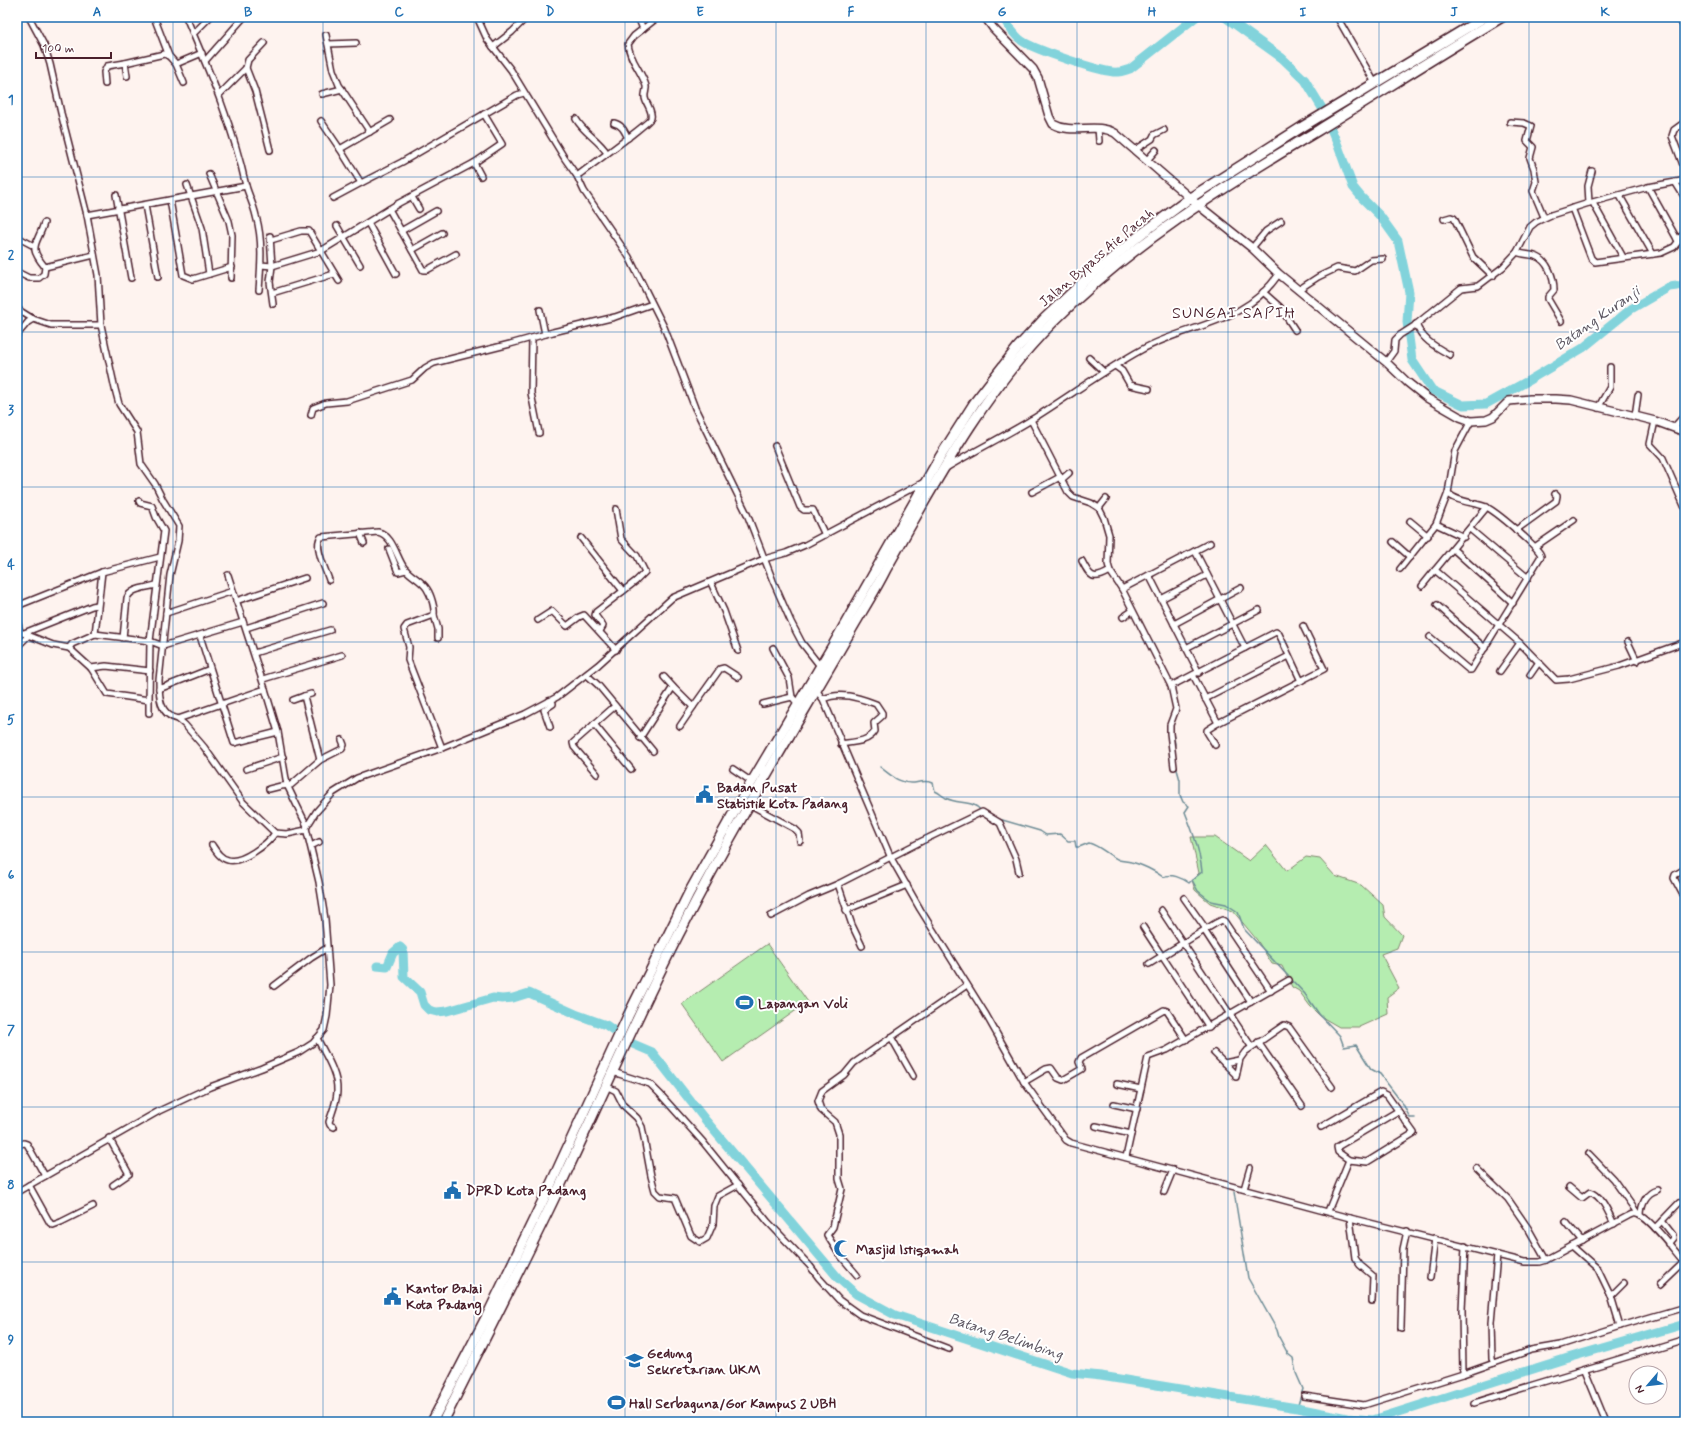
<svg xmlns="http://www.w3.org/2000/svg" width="1702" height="1439" font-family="Mynerve,sans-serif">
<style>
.green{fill:#b5edb0;stroke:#80866e}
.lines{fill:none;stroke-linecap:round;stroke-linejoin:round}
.stream{stroke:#6c8b95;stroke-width:1.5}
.river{stroke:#82d3db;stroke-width:9}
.street-casing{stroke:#4a1f2b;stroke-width:8}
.secondary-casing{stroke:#4a1f2b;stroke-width:10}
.highway-casing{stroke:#4a1f2b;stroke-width:12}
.street{stroke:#fff;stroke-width:5}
.secondary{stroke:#fff;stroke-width:7}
.highway{stroke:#fff;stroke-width:9}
.grid{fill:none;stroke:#1f6fb2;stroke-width:1;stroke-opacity:0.55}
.labels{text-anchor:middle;stroke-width:4;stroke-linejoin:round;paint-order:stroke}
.street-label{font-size:14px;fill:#4a1f2b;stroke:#fff}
.poi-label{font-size:14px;font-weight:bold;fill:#4a1f2b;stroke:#fff;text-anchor:start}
.water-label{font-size:15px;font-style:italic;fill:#5b5560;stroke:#fff}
.quarter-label{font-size:16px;letter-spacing:1px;fill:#4a1f2b;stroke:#fff}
.neatline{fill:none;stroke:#1f6fb2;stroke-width:1.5}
.grid-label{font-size:13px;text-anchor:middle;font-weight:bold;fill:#1f6fb2}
</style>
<rect width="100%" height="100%" fill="#fef3ef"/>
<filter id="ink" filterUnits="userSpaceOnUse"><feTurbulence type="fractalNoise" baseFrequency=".025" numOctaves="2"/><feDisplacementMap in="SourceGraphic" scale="8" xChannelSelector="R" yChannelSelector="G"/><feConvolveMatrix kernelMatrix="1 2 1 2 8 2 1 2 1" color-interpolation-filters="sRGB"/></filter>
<g filter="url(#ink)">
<!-- green -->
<g class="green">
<polygon points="1191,837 1215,837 1249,861 1266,845 1287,871 1306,857 1320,859 1335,876 1361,885 1383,905 1385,917 1402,935 1397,948 1381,954 1399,988 1387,997 1388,1014 1359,1027 1339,1027 1320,1016 1310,1006 1299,991 1292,987 1282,966 1272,964 1257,940 1233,911 1210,903 1195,890 1192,880 1199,873"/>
<polygon points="767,944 808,1002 723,1062 682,1004"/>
</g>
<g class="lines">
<!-- stream -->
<g class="stream">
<polyline points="1173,733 1175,744 1174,748"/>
<path d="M1176,766L1180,780V795L1183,802L1189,806L1185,812C1193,832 1200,851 1202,872L1192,880"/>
<path d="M880,767C891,775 899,784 914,783C921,782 926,780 933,783L935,791C940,793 942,796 946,798C958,805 972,799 981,811"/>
<path d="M999,819L1040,831L1046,835L1060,834L1068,841H1075L1076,847H1079L1089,843C1100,846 1108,855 1119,860C1123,861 1127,861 1131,862C1141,864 1155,871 1163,877C1171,873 1182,878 1189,883L1192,880L1198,891L1211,901L1226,904L1238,912L1244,929L1305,994L1319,1014L1340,1036L1344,1047L1356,1045L1371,1069L1380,1074L1403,1104L1410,1118H1415"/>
<polyline points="1234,1192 1248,1278 1277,1330 1279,1337 1288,1354 1293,1358 1296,1373 1303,1389 1297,1408"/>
<polyline points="1373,1420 1377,1422"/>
</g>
<!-- river -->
<g class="river">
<path d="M1003,17C1008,26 1014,35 1022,41C1034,49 1105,74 1118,72C1122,72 1126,70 1130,69L1196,17"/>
<polyline points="1225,17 1282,58 1305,80 1322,108 1337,143 1353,187 1362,198 1380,216 1398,241 1409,292 1407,322 1412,360 1432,390 1463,405 1486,404 1526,382 1583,348 1631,309 1669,287 1685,285"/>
<polyline points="377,966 387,967 393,953 400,947 403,950 404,977 420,992 424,1005 429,1010 437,1012 447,1011 493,998 502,999 513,998 529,993 578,1015 606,1025 633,1044 652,1052 707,1122 839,1279 856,1294 895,1315 1072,1373 1101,1376 1297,1408 1347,1418 1373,1420 1571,1357 1685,1324"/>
</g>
<defs>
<g id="street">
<path d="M29,17L44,45L50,64L61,113L87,215L98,275L101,325L115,389L119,404L137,432L141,464L155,484L163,500L179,526L178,541L170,575L159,680C159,696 159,715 178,719L265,689L228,575"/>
<polyline points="154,17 169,56"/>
<polyline points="477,17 487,39 511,70 565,159 577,176 584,191 629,257 664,327 695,408 747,514 773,581 791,622 802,643 820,666"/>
<polyline points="638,17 643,29"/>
<polyline points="1337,17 1375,83"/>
<polyline points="1678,17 1685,28"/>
<polyline points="193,34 210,17"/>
<polyline points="326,35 333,70 339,85 370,132"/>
<polyline points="328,44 356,43"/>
<polyline points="493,47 512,32 527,17"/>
<polyline points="205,61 244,17"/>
<polyline points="125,63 127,76"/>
<polyline points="246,68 255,91 270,150"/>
<polyline points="184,83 176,64 202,53"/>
<polyline points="105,84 104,72 107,66 125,63 164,54 168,55 176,64"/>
<polyline points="322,94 342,89"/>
<polyline points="219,95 246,68 248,60 264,43"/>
<path d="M576,119C584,133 598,139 607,153"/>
<polyline points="390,120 340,149 361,183 402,162 517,95 524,93"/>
<polyline points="321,121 340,149"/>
<polyline points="1510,122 1524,123 1531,126 1527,141 1533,147 1530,158 1534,169 1536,182 1533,191 1544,217"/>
<polyline points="1685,122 1674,130 1672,136 1685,170"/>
<path d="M614,123C622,125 624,130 628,138"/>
<polyline points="1098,128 1099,141"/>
<polyline points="1135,150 1152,139 1154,135 1164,130"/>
<polyline points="1147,160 1156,150"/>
<polyline points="474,163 481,176"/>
<polyline points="209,174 229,221 232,235 231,278"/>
<path d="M577,176C587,168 649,124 651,118C653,111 646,104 645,98C644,93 647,90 646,86C642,72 629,59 628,44L634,36L658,17"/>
<polyline points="1675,182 1685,198"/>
<polyline points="187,185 202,228 209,274"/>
<path d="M246,186C249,196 254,206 256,216C263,240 261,265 259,290"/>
<polyline points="1648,187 1677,239"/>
<polyline points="116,195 131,278"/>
<polyline points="1620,196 1653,254"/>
<polyline points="412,197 419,209"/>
<polyline points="333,198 361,183"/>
<polyline points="170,200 183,275 193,279 232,267"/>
<polyline points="1589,203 1588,186 1592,171"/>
<polyline points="1593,203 1623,257"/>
<polyline points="145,205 158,277"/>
<polyline points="1572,208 1591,258 1595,262 1661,253 1674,247 1678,242 1677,239 1685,234"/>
<polyline points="389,209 423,270 427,270 456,254"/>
<path d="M87,215L246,186C233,126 210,73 186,17"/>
<polyline points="1444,219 1451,217 1454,218 1473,257 1493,276"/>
<path d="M44,223C37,246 27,245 45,267"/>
<polyline points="368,223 396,274"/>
<polyline points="337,226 360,265"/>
<polyline points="401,231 436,211"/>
<polyline points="270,236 272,266 270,282 273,304"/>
<polyline points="17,237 34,246"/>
<polyline points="271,240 301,231 309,231 339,281"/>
<polyline points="1252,248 1266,231 1281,221"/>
<polyline points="412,250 442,233"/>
<path d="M1517,252C1523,255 1529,254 1535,256C1548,260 1554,278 1554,290L1548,297V299L1561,321"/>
<polyline points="261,265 272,266 321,251 399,203 474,163 502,144 484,114"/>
<polyline points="17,272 29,278 39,278 44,274 45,267 94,255"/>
<polyline points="1298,290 1318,277 1337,268 1355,271 1371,260 1383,259"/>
<polyline points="1263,292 1280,307 1295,330"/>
<polyline points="272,293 334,274"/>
<polyline points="17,309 33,319 51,325 101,325"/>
<polyline points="540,310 545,334"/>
<path d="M1416,324C1422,340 1436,347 1450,355"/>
<polyline points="17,335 28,322 33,319"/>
<polyline points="532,338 531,393 539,433"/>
<polyline points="1089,358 1104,372"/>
<polyline points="1386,362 1394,351 1395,340 1400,335 1414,326 1461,288 1478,286 1503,267 1517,252 1530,227 1536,222 1551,215 1589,203 1648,187 1681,181 1685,178"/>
<polyline points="1115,366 1122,371 1130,385 1149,389"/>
<polyline points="1598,408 1610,387 1610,367"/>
<polyline points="311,415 313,408 326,403 347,401 412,380 425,368 434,363 510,344 553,332 615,317 652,304"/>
<polyline points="1635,416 1638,395"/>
<polyline points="1031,420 1068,492 1073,497 1091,503 1099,508 1104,518 1109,535 1108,564 1110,571 1122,589 1171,686 1276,632 1279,634 1301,681"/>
<polyline points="1655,421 1650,444 1663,458 1685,508"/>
<polyline points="1674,427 1685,415"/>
<polyline points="775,446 800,507 804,510 813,510 825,535"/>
<path d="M946,468C974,451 1003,437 1031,420C1068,397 1103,371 1141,350C1190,323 1243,326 1279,274"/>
<polyline points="1061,480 1069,473"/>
<polyline points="1032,492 1060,477"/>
<polyline points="1487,507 1435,570 1520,643 1556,680 1569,679 1619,666 1685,642"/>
<polyline points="1099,508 1106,499"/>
<polyline points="1410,521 1428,536"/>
<polyline points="1436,524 1464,537"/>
<polyline points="1470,529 1528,578"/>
<polyline points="1516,530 1556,501 1557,496 1555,494"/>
<polyline points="360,533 364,543"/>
<polyline points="581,538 623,591"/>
<polyline points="1393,542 1410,557"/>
<polyline points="1536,546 1574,520"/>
<polyline points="389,549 398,572 406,570"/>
<polyline points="1453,549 1513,603"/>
<polyline points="1195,551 1245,648"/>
<path d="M1082,561C1090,577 1093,581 1110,571"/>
<polyline points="1400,569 1436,524 1448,493"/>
<polyline points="1149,575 1199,673"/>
<path d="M329,580C326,570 313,546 321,537L378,532C392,535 396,555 403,566C409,576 421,579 427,589C431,595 435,608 434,615L407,625L404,629L409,647L408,660L442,748"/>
<polyline points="711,583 724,611 738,651"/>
<polyline points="1422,586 1435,570"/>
<polyline points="1122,589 1210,543"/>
<polyline points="1161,599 1207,575"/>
<polyline points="236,601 305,578"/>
<polyline points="1437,605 1485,648"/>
<polyline points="17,606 102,572 160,557"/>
<polyline points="166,613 233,591"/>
<polyline points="434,615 438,629 438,638"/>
<polyline points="1123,617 1132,611"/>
<polyline points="17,620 20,632 53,645 69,648 91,668 107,694 149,700 150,641 164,531 156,517 152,506 140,503 139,501"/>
<polyline points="538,620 552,611 567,626 579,617 584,615 616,650"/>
<polyline points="1174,624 1241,588"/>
<polyline points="246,628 323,603"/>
<polyline points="600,631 603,626 595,615 596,612 636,581 645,572 637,556 621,539 616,509"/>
<polyline points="24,633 92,606 97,605"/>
<polyline points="95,634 102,572"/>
<polyline points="200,636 234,743 278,732"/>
<path d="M1430,637L1469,670H1471L1541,556C1540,548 1494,510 1486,507C1474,502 1456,502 1448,493L1455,451L1471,421"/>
<path d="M123,638L127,598C131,588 146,588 156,585"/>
<polyline points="1628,642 1637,661"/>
<polyline points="17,647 29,635"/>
<polyline points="69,648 72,644 95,634 150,641 163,646 243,622"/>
<polyline points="773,648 789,678 792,697 798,704"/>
<polyline points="1186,648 1259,610"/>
<polyline points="254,653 330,630"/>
<polyline points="91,668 106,666 150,671"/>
<polyline points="1500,671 1520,643"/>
<polyline points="587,675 598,685 653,751"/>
<polyline points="1193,675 1218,723"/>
<polyline points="1530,675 1539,662"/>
<polyline points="664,677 673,687"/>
<polyline points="263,679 342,655"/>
<polyline points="1171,686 1176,709 1170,725 1170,733 1174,767"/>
<polyline points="159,689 210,669"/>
<polyline points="265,689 278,732 287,785 307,826"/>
<path d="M816,690L823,699L891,858L920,909L985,1013L1024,1082L1066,1140L1071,1143L1346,1217L1525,1262H1539L1546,1260L1628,1216C1631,1214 1633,1213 1637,1214C1650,1217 1675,1252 1685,1263"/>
<polyline points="304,696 311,694"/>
<path d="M823,699C841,691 859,698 876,704L882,713V716L874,723L875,731C869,742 853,742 841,744"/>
<polyline points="1205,699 1289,656"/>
<polyline points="549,701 553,703 553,704 544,710 550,727"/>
<polyline points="763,704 792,697"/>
<polyline points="149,713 149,700"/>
<polyline points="178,719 185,725 204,747 243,802 275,833 287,834 306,830"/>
<polyline points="594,724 631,769"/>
<polyline points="680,726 693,707"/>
<polyline points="640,738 673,687 693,707 720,669 724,668 738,677"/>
<polyline points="1215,745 1207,732 1207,730 1218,723 1324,669 1303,626"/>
<polyline points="320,760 342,749 344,745 342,740"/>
<polyline points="246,769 283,757"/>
<polyline points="733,769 752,782"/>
<polyline points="597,774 574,747 573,743 615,706"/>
<polyline points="269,789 281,786 291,785 320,760 304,696 293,700"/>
<polyline points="749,804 795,829 799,833 800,841"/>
<path d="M212,845C216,851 220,858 228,860C241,864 268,844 275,833"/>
<polyline points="311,846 319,842"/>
<polyline points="1685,869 1675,875 1674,878 1682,893 1685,894"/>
<polyline points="1184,898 1206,929"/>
<polyline points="846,910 907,885"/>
<polyline points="1161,910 1251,1046"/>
<polyline points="771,916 809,896 838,884"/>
<polyline points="1143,927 1162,956 1149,964"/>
<polyline points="1204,930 1251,1002"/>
<polyline points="862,946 852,925 838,884 922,841 982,812 1000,823 1016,859 1019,872"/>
<polyline points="274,986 311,958 327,948"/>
<polyline points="1209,1027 1162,956 1216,923 1222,920 1224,921 1271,991"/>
<polyline points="891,1037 913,1076"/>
<path d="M317,1038C324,1053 338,1073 337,1091C337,1102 332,1112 329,1122L330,1125L334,1127"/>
<polyline points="1258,1042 1302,1106"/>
<polyline points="1214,1053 1236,1075"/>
<polyline points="1224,1063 1239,1060"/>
<polyline points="613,1072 650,1084 660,1094 703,1142 768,1222 810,1266 819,1278 839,1300 860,1315 949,1349"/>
<polyline points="1236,1077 1240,1059 1245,1052 1284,1025 1289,1027 1332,1087"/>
<polyline points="1024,1082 1046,1069 1051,1068 1058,1078 1063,1080 1082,1069 1079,1062 1081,1058 1164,1010 1167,1011 1186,1040"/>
<polyline points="1117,1084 1141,1089"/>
<polyline points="606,1086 616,1091 623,1105 637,1118 642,1127 651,1176 655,1191 660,1196 675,1198 691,1236 700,1242 707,1238 713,1224 714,1206 718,1196 738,1185"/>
<polyline points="1114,1104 1137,1109"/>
<polyline points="1096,1126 1131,1134"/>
<polyline points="1321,1127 1381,1092 1387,1095 1414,1133 1367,1162 1349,1160"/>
<polyline points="109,1138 129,1174 113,1185"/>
<polyline points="17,1145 24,1143 27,1144 45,1176"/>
<polyline points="1589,1154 1613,1179 1638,1214"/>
<polyline points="1126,1157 1148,1057 1167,1050 1289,980"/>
<polyline points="1476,1168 1508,1199 1528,1228 1546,1260"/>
<polyline points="29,1185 50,1223 53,1225 61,1222 93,1206"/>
<path d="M1569,1187L1582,1198L1590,1192C1602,1195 1609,1214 1614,1224"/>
<polyline points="1244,1189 1250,1168"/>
<polyline points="17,1192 159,1111 210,1087 262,1068 299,1052 313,1043 324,1030 327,1016 330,985 325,919 319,882 306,828 316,812 333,793 357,778 442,748 525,714 557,697 598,665 672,598 764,559 786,553 805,545 924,482"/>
<polyline points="1164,1192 1173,1170"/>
<polyline points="1328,1211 1349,1160 1338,1152 1337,1147 1398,1111"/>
<path d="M1641,1216C1641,1204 1646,1193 1657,1190"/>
<polyline points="1350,1218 1355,1258 1360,1265 1373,1276 1372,1301"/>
<polyline points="1662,1221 1673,1235 1673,1238 1668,1244"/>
<polyline points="1566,1222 1582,1241"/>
<polyline points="1655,1228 1679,1203"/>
<polyline points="1572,1246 1598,1269 1611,1296 1620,1326 1685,1307"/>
<polyline points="857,1275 839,1254 827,1235 833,1227 842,1189 839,1179 839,1134 835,1122 821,1110 818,1101 822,1091 844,1075 854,1063 967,985"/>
<polyline points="1430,1278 1435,1238"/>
<polyline points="1660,1285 1684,1262"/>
<polyline points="1611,1296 1624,1283"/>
<polyline points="1401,1328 1403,1249 1407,1231"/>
<polyline points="1494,1363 1492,1359 1491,1323 1497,1255"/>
<polyline points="1585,1371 1606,1422"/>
<polyline points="1463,1374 1462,1310 1465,1246"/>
<polyline points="1304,1396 1364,1405 1463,1374 1531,1350 1560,1345 1620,1326"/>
<path d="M1474,1403C1544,1381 1615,1361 1685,1339"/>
</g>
<path id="secondary" d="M985,17L993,28L1033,69L1038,78L1049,116L1053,124C1072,135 1096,122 1115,133L1198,205L1252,248L1279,274L1386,362L1407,382L1427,398L1460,417L1471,421L1486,420L1493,417L1509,401L1530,399H1556L1571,400L1655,421L1685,432"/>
<g id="highway">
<polyline points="432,1422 490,1310 549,1188 628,1016 689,893 738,805 832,647 940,457 975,402 1018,347 1044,319 1083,282 1140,235 1190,198 1302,127 1485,17"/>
<path d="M443,1422C482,1344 522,1266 560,1186C601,1099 639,1010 684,924C735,824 794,729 850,632C862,611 875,591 886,569C935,483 982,393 1053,322C1132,243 1222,188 1317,131C1379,93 1440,54 1502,17"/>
</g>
</defs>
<!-- street casing -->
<use href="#street" class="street-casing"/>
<!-- secondary casing -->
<use href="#secondary" class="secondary-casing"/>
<!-- highway casing -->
<use href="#highway" class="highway-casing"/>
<!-- street -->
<use href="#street" class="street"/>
<!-- secondary -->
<use href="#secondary" class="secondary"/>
<!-- highway -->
<use href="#highway" class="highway"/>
</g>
</g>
<!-- grid -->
<path class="grid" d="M173,17V1422M323,17V1422M474,17V1422M625,17V1422M776,17V1422M926,17V1422M1077,17V1422M1228,17V1422M1379,17V1422M1529,17V1422M17,177H1685M17,332H1685M17,487H1685M17,642H1685M17,797H1685M17,952H1685M17,1107H1685M17,1262H1685"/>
<!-- icons -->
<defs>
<symbol id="civic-bare" viewBox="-9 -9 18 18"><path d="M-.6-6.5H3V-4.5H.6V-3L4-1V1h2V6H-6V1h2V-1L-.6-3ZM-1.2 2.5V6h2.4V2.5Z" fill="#1f6fb2" stroke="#fff" stroke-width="2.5" paint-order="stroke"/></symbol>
<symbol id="stadium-bare" viewBox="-9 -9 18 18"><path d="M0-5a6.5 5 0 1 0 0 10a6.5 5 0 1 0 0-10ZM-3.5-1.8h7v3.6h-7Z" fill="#1f6fb2" stroke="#fff" stroke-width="2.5" paint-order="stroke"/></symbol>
<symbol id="mosque-bare" viewBox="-9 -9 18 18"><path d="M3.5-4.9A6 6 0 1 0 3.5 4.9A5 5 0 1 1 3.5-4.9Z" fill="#1f6fb2" stroke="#fff" stroke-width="2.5" paint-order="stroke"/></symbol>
<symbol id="university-bare" viewBox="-9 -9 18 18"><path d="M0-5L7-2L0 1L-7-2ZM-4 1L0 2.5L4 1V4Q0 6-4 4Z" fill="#1f6fb2" stroke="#fff" stroke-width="2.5" paint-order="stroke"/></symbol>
</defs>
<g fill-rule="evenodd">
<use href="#civic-bare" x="692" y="782" width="25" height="25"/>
<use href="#stadium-bare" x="732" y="990" width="25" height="25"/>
<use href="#civic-bare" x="440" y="1178" width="25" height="25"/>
<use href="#mosque-bare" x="830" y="1236" width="25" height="25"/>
<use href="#civic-bare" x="380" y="1284" width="25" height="25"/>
<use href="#university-bare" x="622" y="1348" width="25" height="25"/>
<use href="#stadium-bare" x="604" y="1390" width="25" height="25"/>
</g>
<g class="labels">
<!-- street labels -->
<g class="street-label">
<text transform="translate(1096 257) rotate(-40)" y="5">Jalan Bypass Aie Pacah</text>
</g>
<!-- poi labels -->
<g class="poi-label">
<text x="717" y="792">Badan Pusat<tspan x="717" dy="16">Statistik Kota Padang</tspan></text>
<text x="758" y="1008">Lapangan Voli</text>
<text x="466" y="1195">DPRD Kota Padang</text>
<text x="856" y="1254">Masjid Istiqamah</text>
<text x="406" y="1293">Kantor Balai<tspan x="406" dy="16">Kota Padang</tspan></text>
<text x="647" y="1358">Gedung<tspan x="647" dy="16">Sekretarian UKM</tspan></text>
<text x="629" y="1408">Hall Serbaguna/Gor Kampus 2 UBH</text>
</g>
<!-- water labels -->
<g class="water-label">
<text transform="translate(1597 318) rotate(-35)" y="5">Batang Kuranji</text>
<text transform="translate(1006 1336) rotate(18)" y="5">Batang Belimbing</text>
</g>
<!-- quarter labels -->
<g class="quarter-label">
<text x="1234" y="318">SUNGAI SAPIH</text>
</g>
</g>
<!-- margin -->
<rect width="1702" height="1439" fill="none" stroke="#fff" stroke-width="44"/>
<!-- north arrow -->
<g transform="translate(1648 1385) rotate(242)"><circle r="19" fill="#ffffff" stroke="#b7a5aa"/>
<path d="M0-3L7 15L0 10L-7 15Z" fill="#1f6fb2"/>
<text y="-6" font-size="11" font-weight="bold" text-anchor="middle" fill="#4a1f2b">N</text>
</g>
<!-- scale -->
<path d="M36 52v6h75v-6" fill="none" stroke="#4a1f2b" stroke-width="2"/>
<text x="42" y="52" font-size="12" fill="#4a1f2b" stroke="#ffffff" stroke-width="3" paint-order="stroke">100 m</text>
<rect x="22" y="22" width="1658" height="1395" class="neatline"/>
<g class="grid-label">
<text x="97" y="16">A</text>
<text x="248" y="16">B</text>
<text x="399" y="16">C</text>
<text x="550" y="16">D</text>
<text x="700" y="16">E</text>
<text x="851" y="16">F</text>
<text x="1002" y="16">G</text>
<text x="1152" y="16">H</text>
<text x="1303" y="16">I</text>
<text x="1454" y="16">J</text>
<text x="1605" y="16">K</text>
<text x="11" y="104">1</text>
<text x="11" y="259">2</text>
<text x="11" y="414">3</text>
<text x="11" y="569">4</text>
<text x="11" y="724">5</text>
<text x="11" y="879">6</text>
<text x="11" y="1034">7</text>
<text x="11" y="1189">8</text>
<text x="11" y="1344">9</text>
</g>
</svg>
